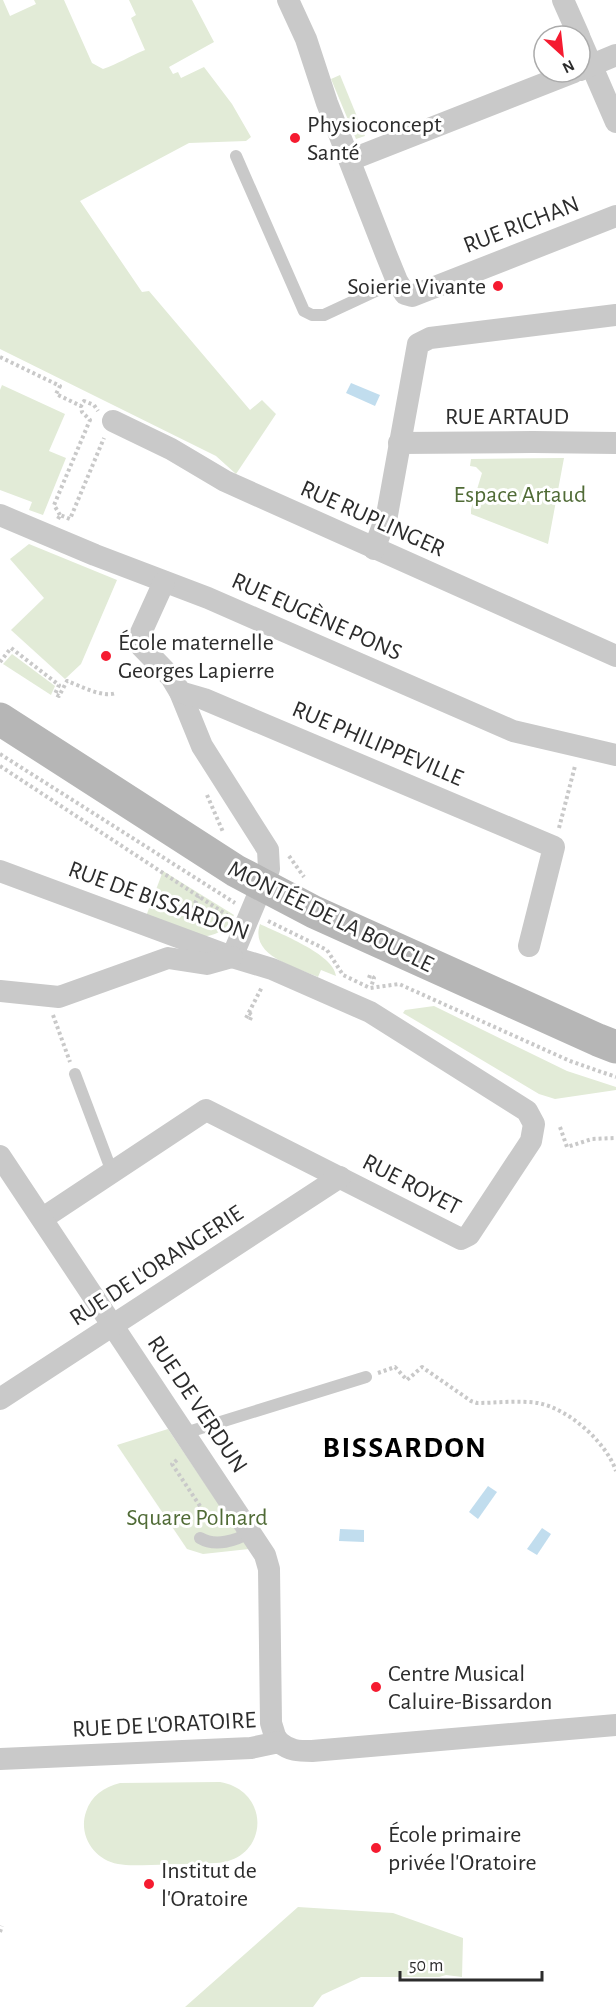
<svg xmlns="http://www.w3.org/2000/svg" width="616" height="2007" font-family="'Alegreya Sans',sans-serif">
<style>
.green{fill:#e2ebd7}
.water{fill:#c1ddee}
.lines{fill:none;stroke-linecap:round;stroke-linejoin:round}
.path{stroke:#c9c9c9;stroke-width:4;stroke-dasharray:3 3;stroke-linecap:butt}
.service{stroke:#c9c9c9;stroke-width:12}
.minor{stroke:#c9c9c9;stroke-width:22}
.secondary{stroke:#b6b6b6;stroke-width:33}
.poi-dot{fill:#f51b30;stroke:#fff;stroke-width:2}
.labels{text-anchor:middle;stroke-width:6;stroke-linejoin:round;paint-order:stroke}
.poi-label{font-size:24px;fill:#2c2c2c;stroke:#fff;text-anchor:start}
.street-label{font-size:24px;fill:#2c2c2c;stroke:#fff}
.park-label{font-size:24px;fill:#506b36;stroke:#fff}
.district-label{font-size:30px;font-weight:bold;letter-spacing:1.5px;fill:#000;stroke:#fff}
</style>
<rect width="100%" height="100%" fill="#fff"/>
<!-- green -->
<g class="green">
<path d="M0,0H3L10,16L36,4L34,0H64L92,63L103,69C118,64 130,56 145,50L131,18L136,15L129,0H192L214,42L169,67L173,74L178,72L181,78L204,67L232,104L251,137L246,141L189,143L80,201L142,292L149,291L250,410L262,400L276,414L236,474L216,456L0,349Z"/>
<polygon points="340,75 365,136 356,139 331,79"/>
<polygon points="2,385 65,414 49,451 66,458 43,515 29,510 32,502 0,490 0,390"/>
<polygon points="564,458 548,544 471,514 471,509 482,473 476,467 470,466 471,459"/>
<polygon points="29,544 117,580 81,664 65,679 11,630 44,598 10,559"/>
<polygon points="12,654 55,686 51,695 3,664"/>
<path d="M163,871L234,915C227,930 218,935 201,937L145,919Z"/>
<path d="M260,924C278,933 334,954 336,976L321,970L318,977C296,967 249,956 260,924Z"/>
<polygon points="434,1006 567,1071 616,1087 616,1090 555,1099 539,1094 403,1013 405,1010"/>
<polygon points="168,1429 249,1549 203,1554 187,1549 117,1445"/>
<path d="M220,1782C272,1791 269,1860 216,1863C194,1864 173,1864 151,1865C140,1865 128,1866 118,1864C94,1860 78,1835 86,1812C91,1796 104,1787 120,1783Z"/>
<polygon points="298,1907 393,1913 463,1938 462,1977 446,1975 439,1977 361,1977 322,1995 313,2007 185,2007"/>
</g>
<!-- water -->
<g class="water">
<polygon points="351,383 380,395 375,406 346,393"/>
<polygon points="488,1486 497,1492 478,1519 469,1512"/>
<polygon points="542,1528 551,1534 537,1555 527,1549"/>
<polygon points="340,1529 364,1530 364,1542 339,1541"/>
</g>
<g class="lines">
<!-- path -->
<g class="path">
<polyline points="0,357 60,386 56,394 81,406 84,401 94,405 98,411"/>
<polyline points="60,515 54,505 90,420 82,412 81,406"/>
<polyline points="58,519 60,515 70,519 104,438"/>
<path d="M0,662L11,648L59,685L55,694L59,696L67,681C81,686 102,698 116,693"/>
<polyline points="0,754 235,903"/>
<polyline points="0,766 227,915"/>
<polyline points="207,795 223,832"/>
<polyline points="559,828 575,766"/>
<polyline points="289,856 304,877"/>
<polyline points="186,919 199,896"/>
<polyline points="268,921 327,950 343,975 370,988 399,984 570,1061 616,1077"/>
<polyline points="369,978 370,975 374,978 371,987"/>
<polyline points="249,1013 252,1015 249,1022"/>
<polyline points="53,1015 70,1062"/>
<polyline points="246,1018 262,987"/>
<polyline points="560,1127 567,1147 592,1139 616,1138"/>
<path d="M378,1373L395,1367L407,1380L422,1367L471,1401L477,1403C496,1403 518,1400 538,1403C569,1409 606,1442 616,1471"/>
<polyline points="177,1460 172,1464 206,1515 208,1525"/>
<polyline points="0,1932 2,1926"/>
</g>
<!-- service -->
<g class="service">
<polyline points="236,156 304,311 312,315 324,315 397,281"/>
<polyline points="75,1074 112,1172"/>
<polyline points="185,1433 366,1377"/>
<path d="M200,1538C215,1547 236,1541 250,1532"/>
</g>
<!-- minor -->
<g class="minor">
<polyline points="288,0 306,39 327,103 386,254 397,281 405,294 412,296 616,216"/>
<polyline points="563,0 579,36"/>
<polyline points="580,39 616,122"/>
<polyline points="580,70 616,55"/>
<polyline points="350,160 574,72"/>
<polyline points="113,421 171,449 225,481 616,656"/>
<polyline points="399,443 533,442 616,443"/>
<polyline points="0,515 95,555 208,598 513,731 616,755"/>
<polyline points="374,549 387,515 418,344 430,338 616,315"/>
<polyline points="164,582 139,637 141,646 171,677 180,692 202,746 268,850 269,869 232,957"/>
<polyline points="180,692 204,699 554,847 529,946"/>
<polyline points="0,871 232,957 272,969 370,1012 527,1111 534,1124 531,1141 469,1235 461,1239 206,1110 43,1218"/>
<polyline points="0,991 59,997 168,958 207,964 232,957"/>
<polyline points="0,1156 265,1555 269,1569 271,1723 275,1736 279,1742"/>
<polyline points="0,1399 340,1177"/>
<path d="M0,1759L251,1748L279,1742C290,1751 298,1751 312,1751L616,1725"/>
</g>
<!-- secondary -->
<polyline class="secondary" points="0,719 236,871 314,912 598,1040 616,1047"/>
</g>
<!-- markers -->
<g class="poi-dot">
<circle cx="295" cy="138" r="6"/>
<circle cx="498" cy="286" r="6"/>
<circle cx="106" cy="656" r="6"/>
<circle cx="376" cy="1687" r="6"/>
<circle cx="376" cy="1848" r="6"/>
<circle cx="149" cy="1884" r="6"/>
</g>
<g class="labels">
<!-- poi labels -->
<g class="poi-label">
<text x="307" y="132">Physioconcept<tspan x="307" dy="28">Santé</tspan></text>
<text x="486" y="294" text-anchor="end">Soierie Vivante</text>
<text x="118" y="650">École maternelle<tspan x="118" dy="28">Georges Lapierre</tspan></text>
<text x="388" y="1681">Centre Musical<tspan x="388" dy="28">Caluire-Bissardon</tspan></text>
<text x="388" y="1842">École primaire<tspan x="388" dy="28">privée l'Oratoire</tspan></text>
<text x="161" y="1878">Institut de<tspan x="161" dy="28">l'Oratoire</tspan></text>
</g>
<!-- street labels -->
<g class="street-label">
<text transform="translate(521 224) rotate(-21)" y="8">RUE RICHAN</text>
<text x="507" y="424">RUE ARTAUD</text>
<text transform="translate(373 518) rotate(24)" y="8">RUE RUPLINGER</text>
<text transform="translate(317 616) rotate(24)" y="8">RUE EUGÈNE PONS</text>
<text transform="translate(378 743) rotate(23)" y="8">RUE PHILIPPEVILLE</text>
<text transform="translate(159 900) rotate(20)" y="8">RUE DE BISSARDON</text>
<text transform="translate(331 916) rotate(26)" y="8">MONTÉE DE LA BOUCLE</text>
<text transform="translate(412 1184) rotate(27)" y="8">RUE ROYET</text>
<text transform="translate(156 1265) rotate(-33)" y="8">RUE DE L'ORANGERIE</text>
<text transform="translate(198 1404) rotate(56)" y="8">RUE DE VERDUN</text>
<text transform="translate(164 1724) rotate(-3)" y="8">RUE DE L'ORATOIRE</text>
</g>
<!-- park labels -->
<g class="park-label">
<text x="520" y="502">Espace Artaud</text>
<text x="197" y="1525">Square Polnard</text>
</g>
<!-- district labels -->
<g class="district-label">
<text x="405" y="1457">BISSARDON</text>
</g>
</g>
<!-- north arrow -->
<g transform="translate(562 54) rotate(153)"><circle r="28" fill="#ffffff" stroke="#ababab" stroke-width="1.5"/>
<path d="M0-4.5L10 22L0 15L-10 22Z" fill="#f51b30"/>
<text y="-9" font-size="16" font-weight="bold" text-anchor="middle" fill="#2c2c2c">N</text>
</g>
<!-- scale -->
<path d="M400 1971v9h142v-9" fill="none" stroke="#2c2c2c" stroke-width="3"/>
<text x="409" y="1971" font-size="18" fill="#2c2c2c" stroke="#ffffff" stroke-width="4.5" paint-order="stroke">50 m</text>
</svg>
